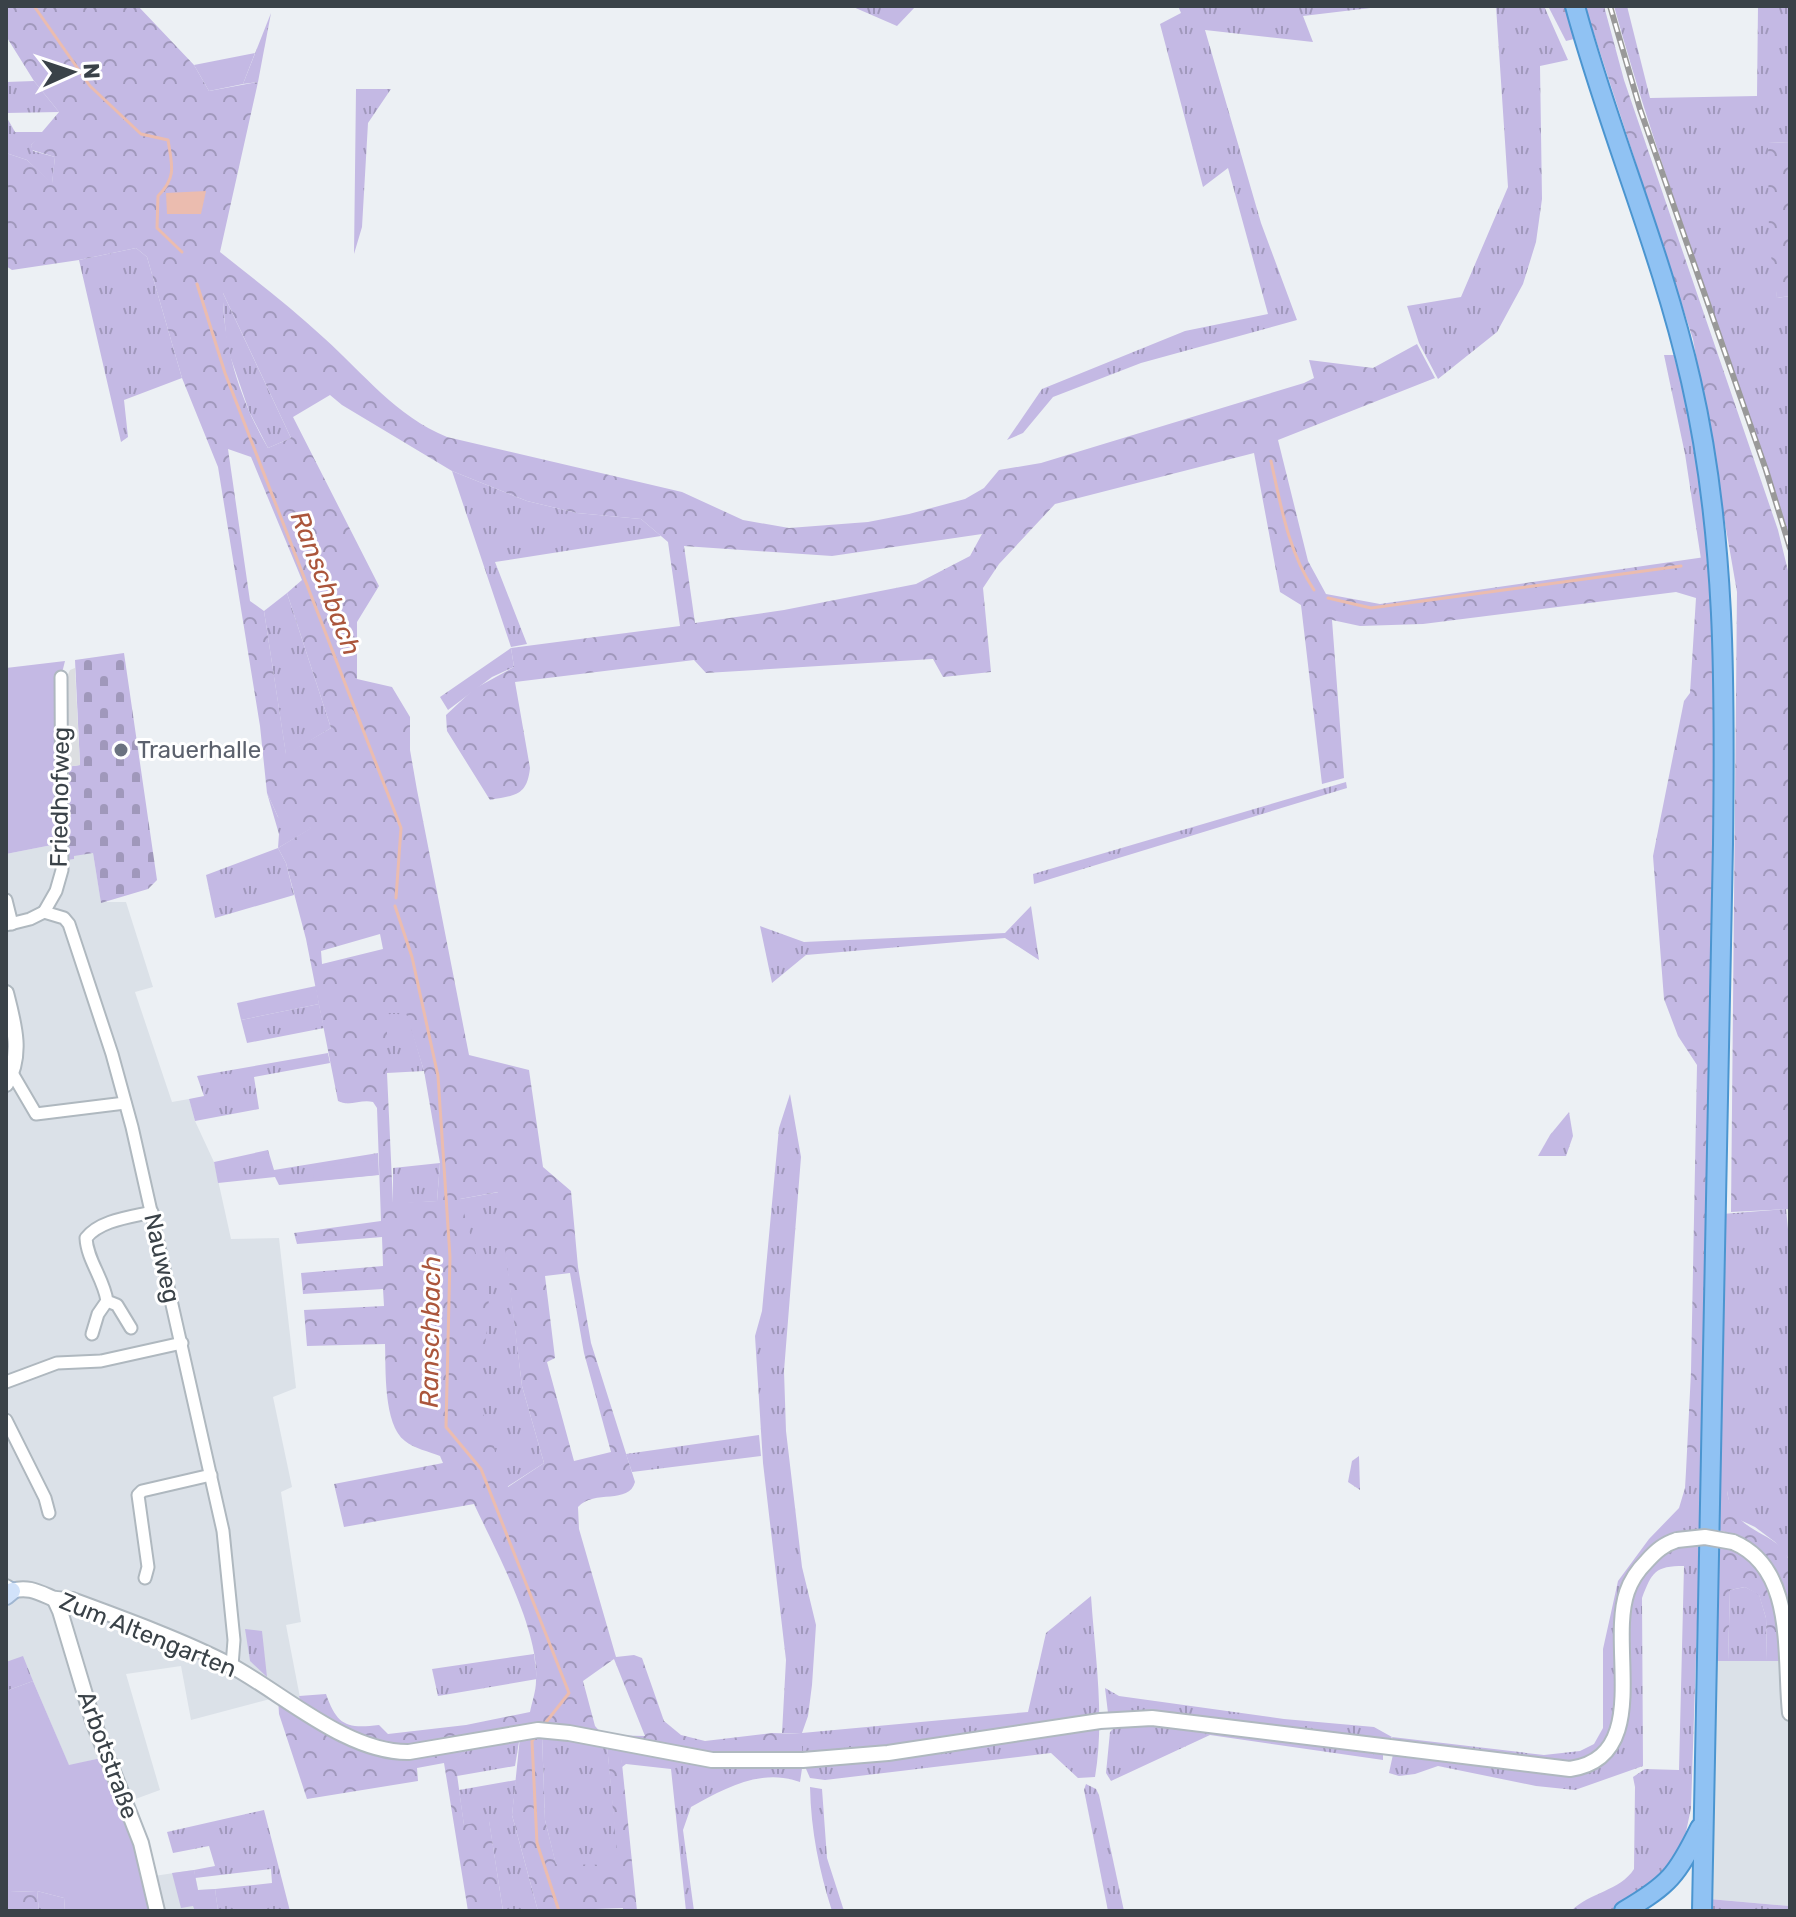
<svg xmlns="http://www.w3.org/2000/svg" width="1796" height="1917" font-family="Rubik,sans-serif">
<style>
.residential{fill:#dbe1e8}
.grass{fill:url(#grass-tufts)}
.forest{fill:url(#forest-crowns);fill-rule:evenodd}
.cemetery{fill:url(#cemetery-stones)}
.green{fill:#c4b9e4}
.parking{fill:#dcdee1}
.water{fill:#ebbcaf}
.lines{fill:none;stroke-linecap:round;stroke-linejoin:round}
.stream{stroke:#ebbcaf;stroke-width:3}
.minor-casing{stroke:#afb8bf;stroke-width:15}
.tertiary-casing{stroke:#afb8bf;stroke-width:18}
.secondary-casing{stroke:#a0b6d0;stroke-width:20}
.trunk-casing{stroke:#4b95d0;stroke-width:22}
.minor{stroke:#fff;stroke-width:11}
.tertiary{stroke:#fff;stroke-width:14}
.secondary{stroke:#d1e2fa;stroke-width:16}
.trunk{stroke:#90c2f3;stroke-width:18}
.rail-casing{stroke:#999;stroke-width:6}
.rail{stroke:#fff;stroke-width:3;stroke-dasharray:9;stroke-linecap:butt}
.tertiary-bridge-casing{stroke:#afb8bf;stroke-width:18;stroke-linecap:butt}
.tertiary-bridge{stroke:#fff;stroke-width:14}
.worship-dot{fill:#6b7280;stroke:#fff;stroke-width:3}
.labels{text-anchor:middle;stroke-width:6;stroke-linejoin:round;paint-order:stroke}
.worship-label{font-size:24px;fill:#5b616d;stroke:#fff;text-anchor:start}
.street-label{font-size:24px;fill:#3a4248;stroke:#fff}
.water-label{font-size:26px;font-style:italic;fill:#ab563c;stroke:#fff}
</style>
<defs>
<pattern id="grass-tufts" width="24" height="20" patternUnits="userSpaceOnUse" patternTransform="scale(2)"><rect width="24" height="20" fill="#c4b9e4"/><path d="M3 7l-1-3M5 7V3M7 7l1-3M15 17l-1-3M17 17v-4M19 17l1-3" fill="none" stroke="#a098bb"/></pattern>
<pattern id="forest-crowns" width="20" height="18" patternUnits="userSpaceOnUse" patternTransform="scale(2)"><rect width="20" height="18" fill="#c4b9e4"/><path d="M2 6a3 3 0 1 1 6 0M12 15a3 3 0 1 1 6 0" fill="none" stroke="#a098bb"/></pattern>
<pattern id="cemetery-stones" width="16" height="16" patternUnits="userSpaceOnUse" patternTransform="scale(2)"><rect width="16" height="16" fill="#c4b9e4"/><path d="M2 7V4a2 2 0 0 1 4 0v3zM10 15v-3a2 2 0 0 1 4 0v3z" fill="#a098bb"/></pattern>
</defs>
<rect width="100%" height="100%" fill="#ecf0f4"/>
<!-- residential -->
<g class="residential">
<polygon points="62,843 93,853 101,902 126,902 153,987 135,992 172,1102 189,1099 195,1121 214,1162 231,1239 279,1238 296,1388 273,1397 292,1487 281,1492 301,1622 286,1625 302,1708 278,1697 191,1720 181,1666 126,1674 160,1790 130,1801 112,1755 69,1766 33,1681 6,1691 6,854"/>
<polygon points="1714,1661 1788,1661 1790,1906 1709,1899"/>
<polygon points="194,1870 198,1890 215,1889 218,1911 161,1911 154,1876"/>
</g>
<!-- grass -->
<g class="grass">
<polygon points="851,6 916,6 897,26"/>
<polygon points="1178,6 1387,6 1303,16 1313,42 1205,30 1261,223 1297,320 1141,363 1053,397 1023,433 1007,440 1042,389 1185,331 1268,314 1228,168 1203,187 1160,24 1181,13"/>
<polygon points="1496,6 1544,6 1568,60 1540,66 1542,199 1536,242 1523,284 1497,332 1438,379 1419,343 1407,306 1461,297 1508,187"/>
<path d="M1614,6H1627L1650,98L1757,96L1758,6H1790V142L1768,143L1777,298L1790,296V539C1734,361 1664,187 1614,6Z"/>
<polygon points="271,13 258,82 243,84"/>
<polygon points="34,81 59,112 6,113 6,82"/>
<polygon points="356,89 391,89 368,123 362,227 354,254"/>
<polygon points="6,116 15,132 44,132 31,145 33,151 55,157 52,184 27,160 6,153"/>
<polygon points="136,248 147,257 182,378 124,400 128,437 121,442 79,260"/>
<polygon points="222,291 291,438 268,448 249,411 227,347"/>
<polygon points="1664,355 1674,355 1690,421 1712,556 1701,559 1685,454"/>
<polygon points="452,471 527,501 577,513 641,519 661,536 495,562 527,644 511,647"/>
<polygon points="287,593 331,728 286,755 264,611"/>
<polygon points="511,648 514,667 492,677 448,710 440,697"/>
<polygon points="1346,782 1347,788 1034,884 1033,874"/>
<polygon points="267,793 278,817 312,828 278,848 286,863 294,895 215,918 206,875 278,848 279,834"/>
<polygon points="1031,906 1039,960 1005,938 806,955 772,983 760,926 804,942 1005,933"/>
<polygon points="319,1004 324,1028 247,1043 241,1020"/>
<polygon points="387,1012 407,1013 424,1071 387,1073"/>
<polygon points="328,1053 330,1063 254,1077 259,1109 195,1121 189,1099 204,1096 197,1076"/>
<path d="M790,1094L801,1157L784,1371L786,1431L802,1567L816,1625L812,1685L808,1716L802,1733L1028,1712L1046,1633L1091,1596C1095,1656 1105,1717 1095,1777L1078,1778L1051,1753L825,1780L810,1778L803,1762L800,1782C761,1768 725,1788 691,1807L683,1830L694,1911H686L671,1769L626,1764L622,1767L619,1743L658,1751L801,1734L782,1733L786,1660L763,1463L755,1336L762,1311L779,1128Z"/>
<polygon points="1569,1112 1573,1136 1566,1156 1538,1156 1550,1135"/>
<polygon points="268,1150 274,1170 378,1153 379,1175 279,1185 275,1177 218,1183 214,1162"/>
<polygon points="440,1163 437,1201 393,1204 393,1168"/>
<polygon points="499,1192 522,1386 544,1463 507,1487 465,1364 460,1199"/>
<polygon points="1786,1209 1790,1249 1790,1560 1775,1542 1755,1527 1738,1519 1730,1507 1727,1491 1717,1491 1722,1214"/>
<polygon points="759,1435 761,1456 632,1472 626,1454"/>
<polygon points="1359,1456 1360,1490 1348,1482 1352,1461"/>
<path d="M1686,1471H1702L1691,1808L1682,1851L1651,1891L1614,1911H1571C1590,1892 1620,1891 1634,1869L1635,1787L1633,1777L1645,1769L1679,1770L1684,1566C1655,1566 1652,1572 1642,1598L1643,1766L1575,1790L1536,1786L1438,1766L1415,1774L1399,1776L1389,1773L1395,1745L1392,1737L1387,1743L1108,1713L1105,1688L1119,1696L1284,1719L1374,1727L1392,1737L1544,1755L1580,1751L1594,1744L1603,1728V1649L1618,1581L1649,1539L1679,1508L1685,1488Z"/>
<polygon points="1745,1587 1759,1594 1766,1618 1767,1661 1728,1661 1730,1590"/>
<polygon points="245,1629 262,1631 267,1677 250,1661"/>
<polygon points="534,1654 537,1679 438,1696 432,1669"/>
<polygon points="23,1656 33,1681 6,1691 6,1662"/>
<polygon points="1140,1724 1166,1725 1379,1752 1383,1754 1383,1760 1210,1735 1111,1781 1106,1773 1110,1732 1114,1728"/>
<polygon points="542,1734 607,1745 619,1865 556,1865 545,1820"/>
<polygon points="520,1736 515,1766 457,1776 454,1760 476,1744"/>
<polygon points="516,1780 512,1815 538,1911 503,1911 489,1821 464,1826 459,1790"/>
<polygon points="1086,1784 1096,1789 1099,1795 1124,1911 1108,1911 1084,1790"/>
<path d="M810,1787L822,1789L827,1858L844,1911H832C819,1870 811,1831 810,1787Z"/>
<polygon points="264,1810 290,1911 218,1911 215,1889 272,1883 271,1869 195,1878 194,1870 215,1866 209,1846 173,1853 167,1832"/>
<polygon points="37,1891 64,1898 65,1911 39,1911"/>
<polygon points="1709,1899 1790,1906 1790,1911 1709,1911"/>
</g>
<!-- forest -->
<g class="forest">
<path d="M6,6H138L194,65L209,91L258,82L220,252C255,280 291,307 324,338C364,374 396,416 447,437L682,492L743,520L789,528L868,522L909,514L965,499L984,488L999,470L1041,463L1304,383L1314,378L1309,360L1373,368L1417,344L1435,378L1278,440L1308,561L1326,594L1380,604L1712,556L1718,659L1702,1471H1686L1691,1372L1697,1065L1678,1036L1664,999L1653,856L1684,701L1690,693L1696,598L1676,592L1423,624L1360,626L1332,620L1344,778L1322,784L1301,605L1280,592L1254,453L1055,504L999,564L983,588L991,672L943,677L933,659L706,673L694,660L515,682L530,768C527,797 514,795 490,800L447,731L446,715L474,689L514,667L511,648L680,626L668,542L641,519L577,513L527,501L452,471L342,405L330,395L293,417L379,586L357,622V679L392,687L410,717V750L417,790L469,1055L529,1070L543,1167L571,1191L578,1267L591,1343L635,1482C629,1505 594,1489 578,1507L579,1529L616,1657L634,1655L642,1658L664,1721L681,1735L705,1741L772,1733L801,1734L803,1760L745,1761L620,1744L637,1911H623V1908L538,1911L512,1815L520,1737L476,1744L455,1760L464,1825L489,1820L503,1911H468L444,1763L417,1768L418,1781L307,1799L279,1714L278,1697L302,1707L299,1696L326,1694C337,1725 346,1729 379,1725L388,1734L466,1725L530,1712C532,1702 536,1691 536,1681C540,1631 495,1549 474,1504L344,1527L334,1484L443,1463L440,1456C430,1452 413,1448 405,1441C383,1424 386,1369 385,1344L307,1346L304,1310L384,1306L383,1289L303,1294L301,1273L383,1266L382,1237L297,1244L294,1233L381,1221L377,1108L373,1102C361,1099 349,1107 338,1101L306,939L286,863L278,848L311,828L287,825L278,817L267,793L260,726L218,467L182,378L147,257L136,248L79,260L12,270L6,266V153L27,160L52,183L55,157L32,150L31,145L59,112L34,81L6,36ZM223,293L291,438L268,448C241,402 223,347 223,293ZM228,449L251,457L302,580L287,593L331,728L286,754L264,611L250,601ZM982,534L970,556L916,584L784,610L695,623L684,546L832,556ZM380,934L383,949L322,964L321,951ZM387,1013H406L424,1071L440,1163L437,1201L393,1203L387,1073ZM498,1192L522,1386L544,1463L508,1487L466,1364L484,1362L489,1298L460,1199ZM570,1273L584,1353L611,1452L574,1461L547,1362L555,1358L545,1276ZM614,1659L645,1736L603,1735L595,1726L583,1681ZM542,1734L607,1745L618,1865L556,1864L545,1820Z"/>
<polygon points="1548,6 1565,6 1574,39 1566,41"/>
<polygon points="1585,6 1604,6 1624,80 1778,530 1790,579 1790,1209 1731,1212 1737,592 1693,339"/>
<polygon points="1790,142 1790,296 1777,298 1769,241 1768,143"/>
<path d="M1717,1491H1727C1733,1537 1779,1528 1790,1563C1794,1577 1790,1609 1790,1625C1786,1579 1766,1541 1718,1530Z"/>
<path d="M1718,1544C1777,1562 1778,1609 1781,1661H1767L1766,1618L1759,1595L1745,1587L1730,1590L1728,1661H1714Z"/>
<polygon points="6,1877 11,1892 37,1891 39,1911 6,1911"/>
</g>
<!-- cemetery -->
<polygon class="cemetery" points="124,653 157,880 148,889 101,903 93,853 74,856 74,859 67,860 66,767 80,765 75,660"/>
<!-- green -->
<g class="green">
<polygon points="255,53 243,84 209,91 194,65"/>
<polygon points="65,661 61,677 62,843 6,854 6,668"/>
<polygon points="316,986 319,1004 241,1020 237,1003"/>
<polygon points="375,1160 376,1175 314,1181 313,1168"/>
<polygon points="33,1681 69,1765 101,1758 130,1832 150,1911 65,1911 64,1898 37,1891 10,1892 6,1877 6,1691"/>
<polygon points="194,1870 198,1890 215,1889 218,1911 195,1911 193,1906 181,1908 172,1873"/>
</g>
<!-- parking -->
<polygon class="parking" points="75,668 80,765 66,767 67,677 70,670"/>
<!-- water -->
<polygon class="water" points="206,191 201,214 167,214 166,193"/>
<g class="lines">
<!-- stream -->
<g class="stream">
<path d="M34,6L90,86L141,134L168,140C172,165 177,177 158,196L157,228L182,252"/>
<polyline points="197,284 225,373 401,828 396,898"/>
<path d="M1271,461C1281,506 1288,551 1314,590"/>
<polyline points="1328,598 1371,608 1681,566"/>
<polyline points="395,906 412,957 438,1076 450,1257 446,1427 481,1469 569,1693 543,1726"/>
<polyline points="536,1736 532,1741 537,1843 559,1911"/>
</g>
<defs>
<g id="minor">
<polyline points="6,900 12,924"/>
<polyline points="44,912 56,891 62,870 61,677"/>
<polyline points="6,925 30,919 44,912 64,918 69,924 112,1054 132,1127 223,1531 234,1640 232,1666"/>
<polyline points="12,1073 36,1114 125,1103"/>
<path d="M131,1328L117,1305L107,1301C104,1279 87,1260 86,1238C100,1220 131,1217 152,1212"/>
<polyline points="92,1334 98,1314 107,1301"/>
<polyline points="6,1382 57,1363 101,1361 182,1343"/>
<polyline points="6,1420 45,1498 49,1513"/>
<polyline points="145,1578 148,1567 138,1495 142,1491 211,1475"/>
</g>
<g id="tertiary">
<path d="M6,993C14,1024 23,1055 6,1084"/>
<path d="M1733,1542C1796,1568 1784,1656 1790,1713"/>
<path d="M6,1587L12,1591C27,1586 38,1592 52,1598C57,1600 65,1599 72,1600C121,1618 184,1641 230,1665C284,1694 347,1753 409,1752L538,1730L569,1733L712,1760H803L888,1753L1100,1721L1152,1718L1570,1769C1653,1757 1608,1647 1627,1592C1631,1580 1638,1570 1647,1561C1656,1551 1664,1544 1677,1540"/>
<polyline points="55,1600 60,1611 93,1721 141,1843 157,1911"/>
</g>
<polyline id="secondary" points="6,1596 12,1591"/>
<g id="trunk">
<path d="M1575,6C1609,132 1662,253 1691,381C1726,534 1725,688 1723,844L1702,1911"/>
<path d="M1624,1911C1669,1885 1677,1875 1700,1828"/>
</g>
</defs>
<!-- minor casing -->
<use href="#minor" class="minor-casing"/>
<!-- tertiary casing -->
<use href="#tertiary" class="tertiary-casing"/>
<!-- secondary casing -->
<use href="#secondary" class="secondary-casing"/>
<!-- trunk casing -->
<use href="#trunk" class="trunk-casing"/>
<!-- minor -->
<use href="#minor" class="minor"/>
<!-- tertiary -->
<use href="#tertiary" class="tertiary"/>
<!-- secondary -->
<use href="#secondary" class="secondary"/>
<!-- trunk -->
<use href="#trunk" class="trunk"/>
<defs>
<polyline id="rail" points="1610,6 1640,109 1766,470 1790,548"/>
</defs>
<!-- rail casing -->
<use href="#rail" class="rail-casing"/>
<!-- rail -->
<use href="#rail" class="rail"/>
<defs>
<polyline id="tertiary-bridge" points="1677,1540 1705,1537 1733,1542"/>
</defs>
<!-- tertiary-bridge casing -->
<use href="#tertiary-bridge" class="tertiary-bridge-casing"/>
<!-- tertiary-bridge -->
<use href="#tertiary-bridge" class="tertiary-bridge"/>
</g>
<!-- markers -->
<circle class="worship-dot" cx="121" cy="750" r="8"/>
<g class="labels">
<!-- worship labels -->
<g class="worship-label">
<text x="137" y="758">Trauerhalle</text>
</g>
<!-- street labels -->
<g class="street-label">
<text transform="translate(60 797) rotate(-89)" y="8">Friedhofweg</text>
<text transform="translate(162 1258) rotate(77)" y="8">Nauweg</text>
<text transform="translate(148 1635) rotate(22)" y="8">Zum Altengarten</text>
<text transform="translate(108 1755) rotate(70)" y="8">Arbotstraße</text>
</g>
<!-- water labels -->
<g class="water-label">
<text transform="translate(326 583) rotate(69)" y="9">Ranschbach</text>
<text transform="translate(430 1332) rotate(-89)" y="9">Ranschbach</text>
</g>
</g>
<!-- border -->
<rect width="1796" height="1917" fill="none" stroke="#3a4248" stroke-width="16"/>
<!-- north arrow -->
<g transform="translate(72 72) rotate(87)" stroke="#ffffff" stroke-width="6" paint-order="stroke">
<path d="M0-6L14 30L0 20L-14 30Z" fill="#3a4248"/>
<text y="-12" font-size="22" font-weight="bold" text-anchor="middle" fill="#3a4248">N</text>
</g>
</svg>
